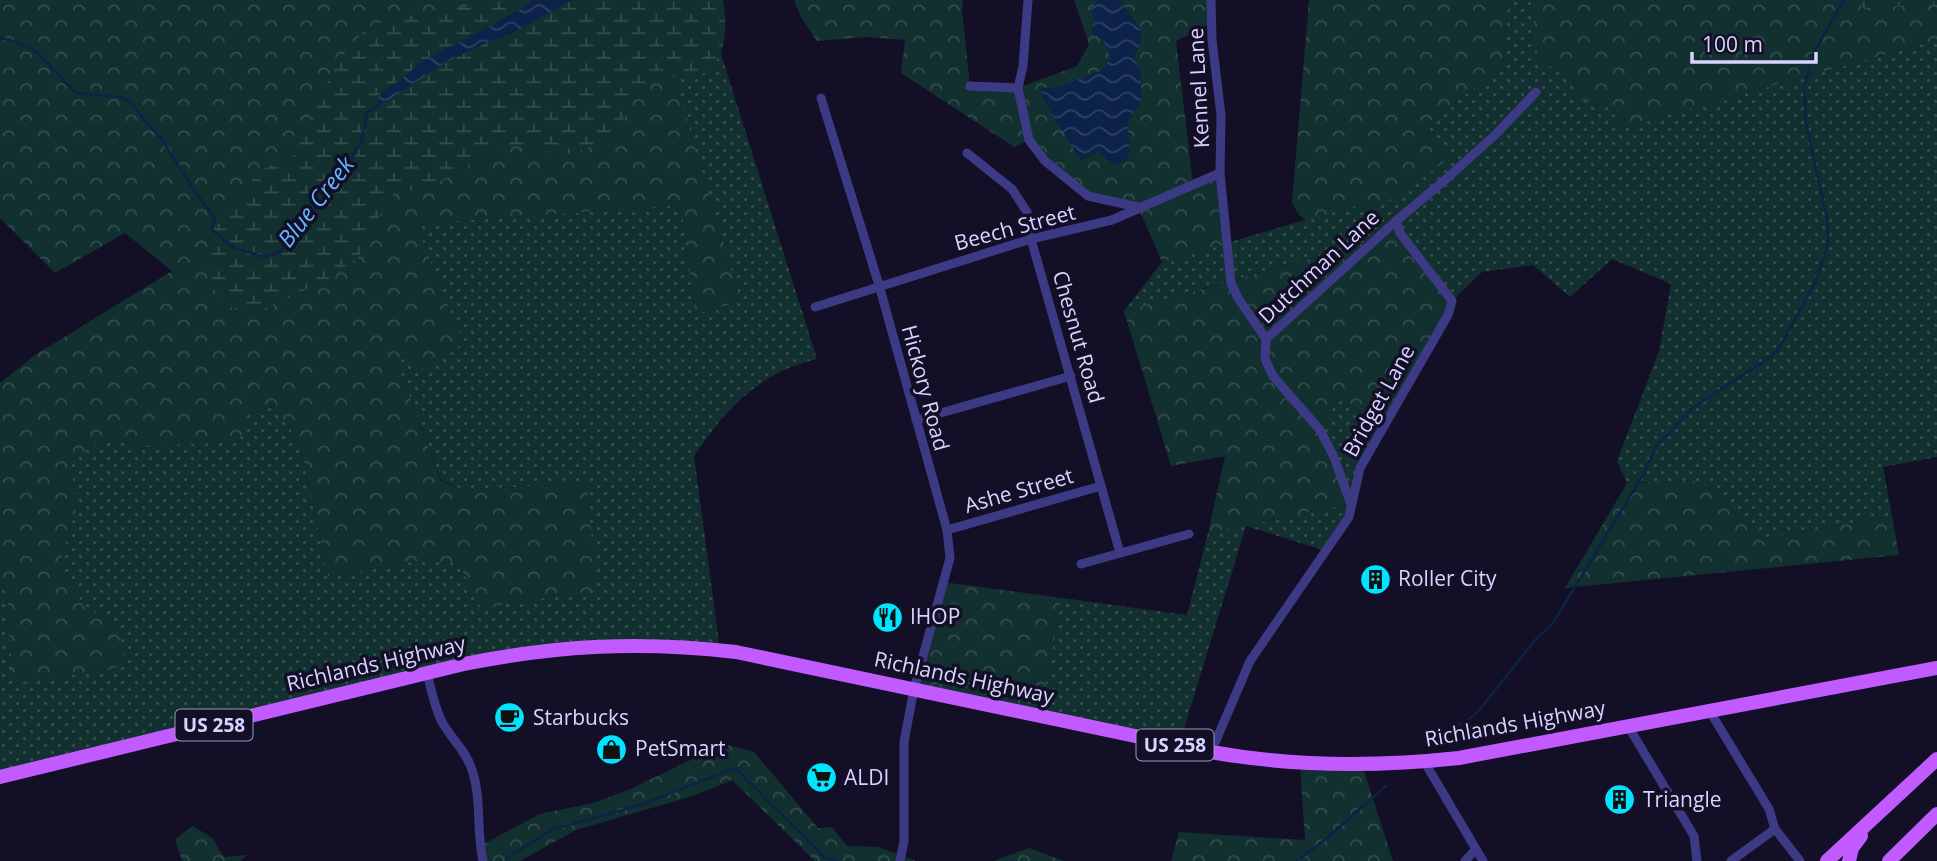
<svg xmlns="http://www.w3.org/2000/svg" width="1937" height="861" font-family="'Open Sans',sans-serif">
<style>
.grass{fill:url(#grass-dots)}
.forest{fill:url(#forest-crowns)}
.wetland{fill:url(#wetland-marsh)}
.water{fill:url(#water-waves)}
.lines{fill:none;stroke-linecap:round;stroke-linejoin:round}
.stream{stroke:#0c2248;stroke-width:2.5}
.minor{stroke:#3d3a85;stroke-width:9}
.primary{stroke:#c25bff;stroke-width:14}
.labels{text-anchor:middle;stroke-width:7;stroke-linejoin:round;paint-order:stroke}
.shield{fill:#130f26;stroke:#9e99be;stroke-width:2}
.shield-label{font-size:19px;font-weight:bold;fill:#d9d4ff}
.street-label{font-size:21px;fill:#d9d4ff;stroke:#130f26}
.poi-label{font-size:21px;fill:#d9d4ff;stroke:#130f26;text-anchor:start}
.water-label{font-size:23px;font-style:italic;fill:#62b6ff;stroke:#130f26}
</style>
<defs>
<pattern id="grass-dots" width="8" height="8" patternUnits="userSpaceOnUse" patternTransform="scale(1.75)"><rect width="8" height="8" fill="#12302f"/><path d="M2 2h.1M6 6h.1" fill="none" stroke="#344d4e" stroke-width="1.8" stroke-linecap="round"/></pattern>
<pattern id="forest-crowns" width="20" height="18" patternUnits="userSpaceOnUse" patternTransform="scale(1.75)"><rect width="20" height="18" fill="#12302f"/><path d="M2 6a3 3 0 1 1 6 0M12 15a3 3 0 1 1 6 0" fill="none" stroke="#344d4e"/></pattern>
<pattern id="wetland-marsh" width="20" height="14" patternUnits="userSpaceOnUse" patternTransform="scale(1.75)"><rect width="20" height="14" fill="#12302f"/><path d="M1 5h8M5 5V1M11 12h8M15 12V8" fill="none" stroke="#344d4e"/></pattern>
<pattern id="water-waves" width="16" height="10" patternUnits="userSpaceOnUse" patternTransform="scale(1.75)"><rect width="16" height="10" fill="#0c2248"/><path d="M0 5q4-4 8 0t8 0" fill="none" stroke="#2f4163"/></pattern>
</defs>
<rect width="100%" height="100%" fill="#130f26"/>
<!-- grass -->
<g class="grass">
<path d="M651,0H704L817,359C760,372 725,409 694,456L720,650H546L0,777V576L7,596L14,685L117,623L84,608L60,562L76,509L70,460L108,437L141,447L275,406L300,443L328,576L417,561L458,562L587,483L463,490L441,480L397,363L408,355L463,343L415,224L681,205L695,314L740,301Z"/>
<polygon points="1508,0 1531,0 1539,61 1572,75 1578,99 1613,109 1620,128 1937,40 1937,457 1883,467 1892,516 1761,539 1700,481 1627,483 1617,461 1659,351 1671,284 1612,259 1570,297 1533,265 1482,272 1452,301 1399,233 1124,311 1162,262 1353,206 1449,158 1424,126 1503,66"/>
<polygon points="1341,395 1381,431 1360,468 1349,517 1326,551 1246,526 1179,745 1040,716 1062,598 1187,615 1208,533 1350,504 1320,430"/>
</g>
<!-- forest -->
<g class="forest">
<polygon points="0,0 535,0 404,77 572,0 651,0 741,301 695,314 681,205 416,224 463,343 427,372 408,355 397,363 441,481 463,490 587,483 596,590 481,608 458,562 417,561 328,576 300,443 274,406 246,415 240,441 141,447 108,437 70,460 76,509 60,562 84,607 117,623 125,666 13,685 7,596 0,576 0,383 35,355 172,271 125,233 55,273 0,218"/>
<polygon points="794,0 963,0 962,10 970,86 1018,88 1077,66 1089,44 1074,0 1211,0 1212,23 1176,41 1193,184 1220,173 1227,244 1162,262 1138,207 1088,196 1029,140 1014,147 901,73 905,40 867,37 817,41 801,17"/>
<polygon points="1309,0 1508,0 1503,66 1424,126 1450,158 1396,197 1364,210 1353,206 1307,221 1299,215 1292,203"/>
<polygon points="1531,0 1937,0 1937,40 1620,128 1613,109 1578,99 1572,75 1538,62"/>
<polygon points="1400,233 1452,301 1381,431 1341,395 1320,430 1350,504 1208,533 1225,456 1171,466 1124,311"/>
<polygon points="1700,481 1761,539 1892,516 1899,555 1565,588 1627,483"/>
<polygon points="943,582 1062,598 1040,716 914,689"/>
<polygon points="724,744 754,752 818,828 832,827 847,846 879,847 916,861 815,861 732,780 696,795 576,830 520,861 480,861 480,846 540,814 593,803 628,790"/>
<polygon points="1300,764 1362,765 1393,861 1171,861 1179,832 1305,840"/>
<polygon points="193,826 212,838 224,857 247,855 240,861 182,861 175,839"/>
<polygon points="1029,848 1064,861 994,861"/>
</g>
<!-- wetland -->
<g class="wetland">
<path d="M487,0H535L497,23L425,59L376,108L446,62L486,43L513,33L572,0H723C729,32 726,76 685,78C673,78 659,75 649,81C631,92 627,129 604,140C591,147 569,158 554,154C542,150 531,144 518,145C484,148 453,180 421,189C413,191 403,190 395,191L375,223L358,258L328,279L264,309L235,310L217,295L208,267L212,230L240,204L251,181L262,170L295,155C310,120 340,39 377,24C412,11 452,14 487,0Z"/>
<polygon points="1855,0 1937,0 1937,3 1865,9"/>
</g>
<!-- water -->
<g class="water">
<polygon points="535,0 572,0 513,33 486,43 446,62 375,109 380,94 404,77 425,59 497,23"/>
<path d="M1097,0H1120L1142,32L1139,48L1133,57L1140,70L1142,102C1139,106 1133,111 1131,116C1121,134 1144,159 1114,165L1099,152L1080,160L1043,99L1041,88L1059,87L1100,71L1111,59L1104,41L1091,32L1095,19L1091,9Z"/>
</g>
<g class="lines">
<!-- stream -->
<g class="stream">
<path d="M0,38C45,46 45,65 76,93L119,97L131,102L143,118L161,138L196,193L215,218L212,230L234,248L265,257L281,251L332,190L361,143L367,112L377,107"/>
<polyline points="1431,746 1477,713 1536,639 1553,623 1640,480 1658,444 1694,407 1772,356 1778,350 1815,283 1828,245 1828,223 1806,123 1804,87 1813,54 1844,0"/>
<polyline points="506,859 551,830 640,805 735,768 825,858 837,861"/>
<polyline points="1011,861 1012,861"/>
<polyline points="1296,861 1320,844 1386,786"/>
</g>
<!-- minor -->
<g class="minor">
<polyline points="1028,0 1023,66 1018,88 1029,140 1045,161 1088,196 1138,207"/>
<polyline points="1211,0 1212,40 1221,115 1220,173 1231,283 1238,298 1266,339"/>
<polyline points="970,86 1018,88"/>
<polyline points="821,98 879,285 947,530 950,558 914,689 904,742 904,841 900,861"/>
<polyline points="967,153 1012,189 1027,212 1031,239 1120,553"/>
<polyline points="815,307 1031,239 1112,220 1220,173"/>
<polyline points="916,420 1071,376"/>
<polyline points="1350,502 1334,457 1320,430 1273,376 1265,359 1266,339 1396,221 1445,180 1496,134 1536,92"/>
<polyline points="947,530 1101,486"/>
<polyline points="1081,564 1189,534"/>
<path d="M427,673C431,689 434,705 441,720C450,738 466,750 472,770C482,799 476,831 483,861"/>
<polyline points="1709,710 1769,809 1775,829 1800,861"/>
<polyline points="1628,726 1694,836 1697,861"/>
<polyline points="1211,752 1250,661 1349,517 1360,468 1448,315 1452,301 1400,233 1396,221"/>
<polyline points="1424,761 1483,861"/>
<polyline points="1465,861 1476,849"/>
<polyline points="1731,861 1775,829"/>
</g>
<!-- primary -->
<g class="primary">
<path d="M0,777L464,664C559,645 640,641 736,652L1211,752C1294,767 1375,767 1459,758L1937,668"/>
<polyline points="1827,861 1937,759"/>
<polyline points="1849,861 1852,848 1861,836"/>
<polyline points="1889,861 1937,814"/>
</g>
</g>
<!-- icons -->
<defs>
<symbol id="building-disc" viewBox="-11 -11 22 22"><circle r="9.5" fill="#00e5ff" stroke="#130f26"/><path d="M-4-6H4V6H1V3H-1V6H-4ZM-2.5-4.3h1.7v1.8h-1.7ZM.8-4.3h1.7v1.8H.8ZM-2.5-1h1.7V.8h-1.7ZM.8-1h1.7V.8H.8Z" fill="#111"/></symbol>
<symbol id="restaurant-disc" viewBox="-11 -11 22 22"><circle r="9.5" fill="#00e5ff" stroke="#130f26"/><path d="M-5-6h1v4h1v-4h1v4h1v-4h1v5L-1.5 .5V6h-2V.5L-5-1ZM5-6V6H3V1.5H1.5Q1.5-4 5-6Z" fill="#111"/></symbol>
<symbol id="cafe-disc" viewBox="-11 -11 22 22"><circle r="9.5" fill="#00e5ff" stroke="#130f26"/><path d="M-5.5-4.5H6V0H3Q3 3.5 0 3.5H-2.5Q-5.5 3.5-5.5 0ZM3-3.2v2h1.7v-2ZM-6 4.5H4V6H-6Z" fill="#111"/></symbol>
<symbol id="shop-disc" viewBox="-11 -11 22 22"><circle r="9.5" fill="#00e5ff" stroke="#130f26"/><path d="M-5-2.5h2.3a2.7 3.5 0 0 1 5.4 0H5L5.5 6h-11ZM-1.5-2.5h3a1.5 2.3 0 0 0-3 0Z" fill="#111"/></symbol>
<symbol id="supermarket-disc" viewBox="-11 -11 22 22"><circle r="9.5" fill="#00e5ff" stroke="#130f26"/><path d="M-6-5.5h2.5l.6 2H6L4.5 2H-2.5L-4.4-4H-6ZM-1.5 3.2a1.3 1.3 0 1 0 .1 0ZM3 3.2a1.3 1.3 0 1 0 .1 0Z" fill="#111"/></symbol>
</defs>
<g fill-rule="evenodd">
<use href="#building-disc" x="1358" y="562" width="35" height="35"/>
<use href="#restaurant-disc" x="870" y="600" width="35" height="35"/>
<use href="#cafe-disc" x="492" y="700" width="35" height="35"/>
<use href="#shop-disc" x="594" y="732" width="35" height="35"/>
<use href="#supermarket-disc" x="804" y="760" width="35" height="35"/>
<use href="#building-disc" x="1602" y="782" width="35" height="35"/>
</g>
<g class="labels">
<!-- shield labels -->
<g class="shield">
<rect x="175.5" y="709.5" width="77" height="31" rx="5"/>
<rect x="1136.5" y="729.5" width="77" height="31" rx="5"/>
</g>
<g class="shield-label">
<text x="214" y="732">US 258</text>
<text x="1175" y="752">US 258</text>
</g>
<!-- street labels -->
<g class="street-label">
<text transform="translate(1199 88) rotate(-93)" y="7">Kennel Lane</text>
<text transform="translate(1015 228) rotate(-15)" y="7">Beech Street</text>
<text transform="translate(1319 267) rotate(-43)" y="7">Dutchman Lane</text>
<text transform="translate(1078 337) rotate(74)" y="7">Chesnut Road</text>
<text transform="translate(925 388) rotate(75)" y="7">Hickory Road</text>
<text transform="translate(1379 401) rotate(-61)" y="7">Bridget Lane</text>
<text transform="translate(1019 491) rotate(-16)" y="7">Ashe Street</text>
<text transform="translate(376 664) rotate(-13)" y="7">Richlands Highway</text>
<text transform="translate(964 678) rotate(12)" y="7">Richlands Highway</text>
<text transform="translate(1515 724) rotate(-10)" y="7">Richlands Highway</text>
</g>
<!-- poi labels -->
<g class="poi-label">
<text x="1398" y="586">Roller City</text>
<text x="910" y="624">IHOP</text>
<text x="533" y="725">Starbucks</text>
<text x="635" y="756">PetSmart</text>
<text x="844" y="785">ALDI</text>
<text x="1643" y="807">Triangle</text>
</g>
<!-- water labels -->
<g class="water-label">
<text transform="translate(316 202) rotate(-52)" y="8">Blue Creek</text>
</g>
</g>
<!-- scale -->
<path d="M1692 52v10h124v-10" fill="none" stroke="#d9d4ff" stroke-width="3.5"/>
<text x="1702" y="52" font-size="21" fill="#d9d4ff" stroke="#130f26" stroke-width="5" paint-order="stroke">100 m</text>
</svg>
